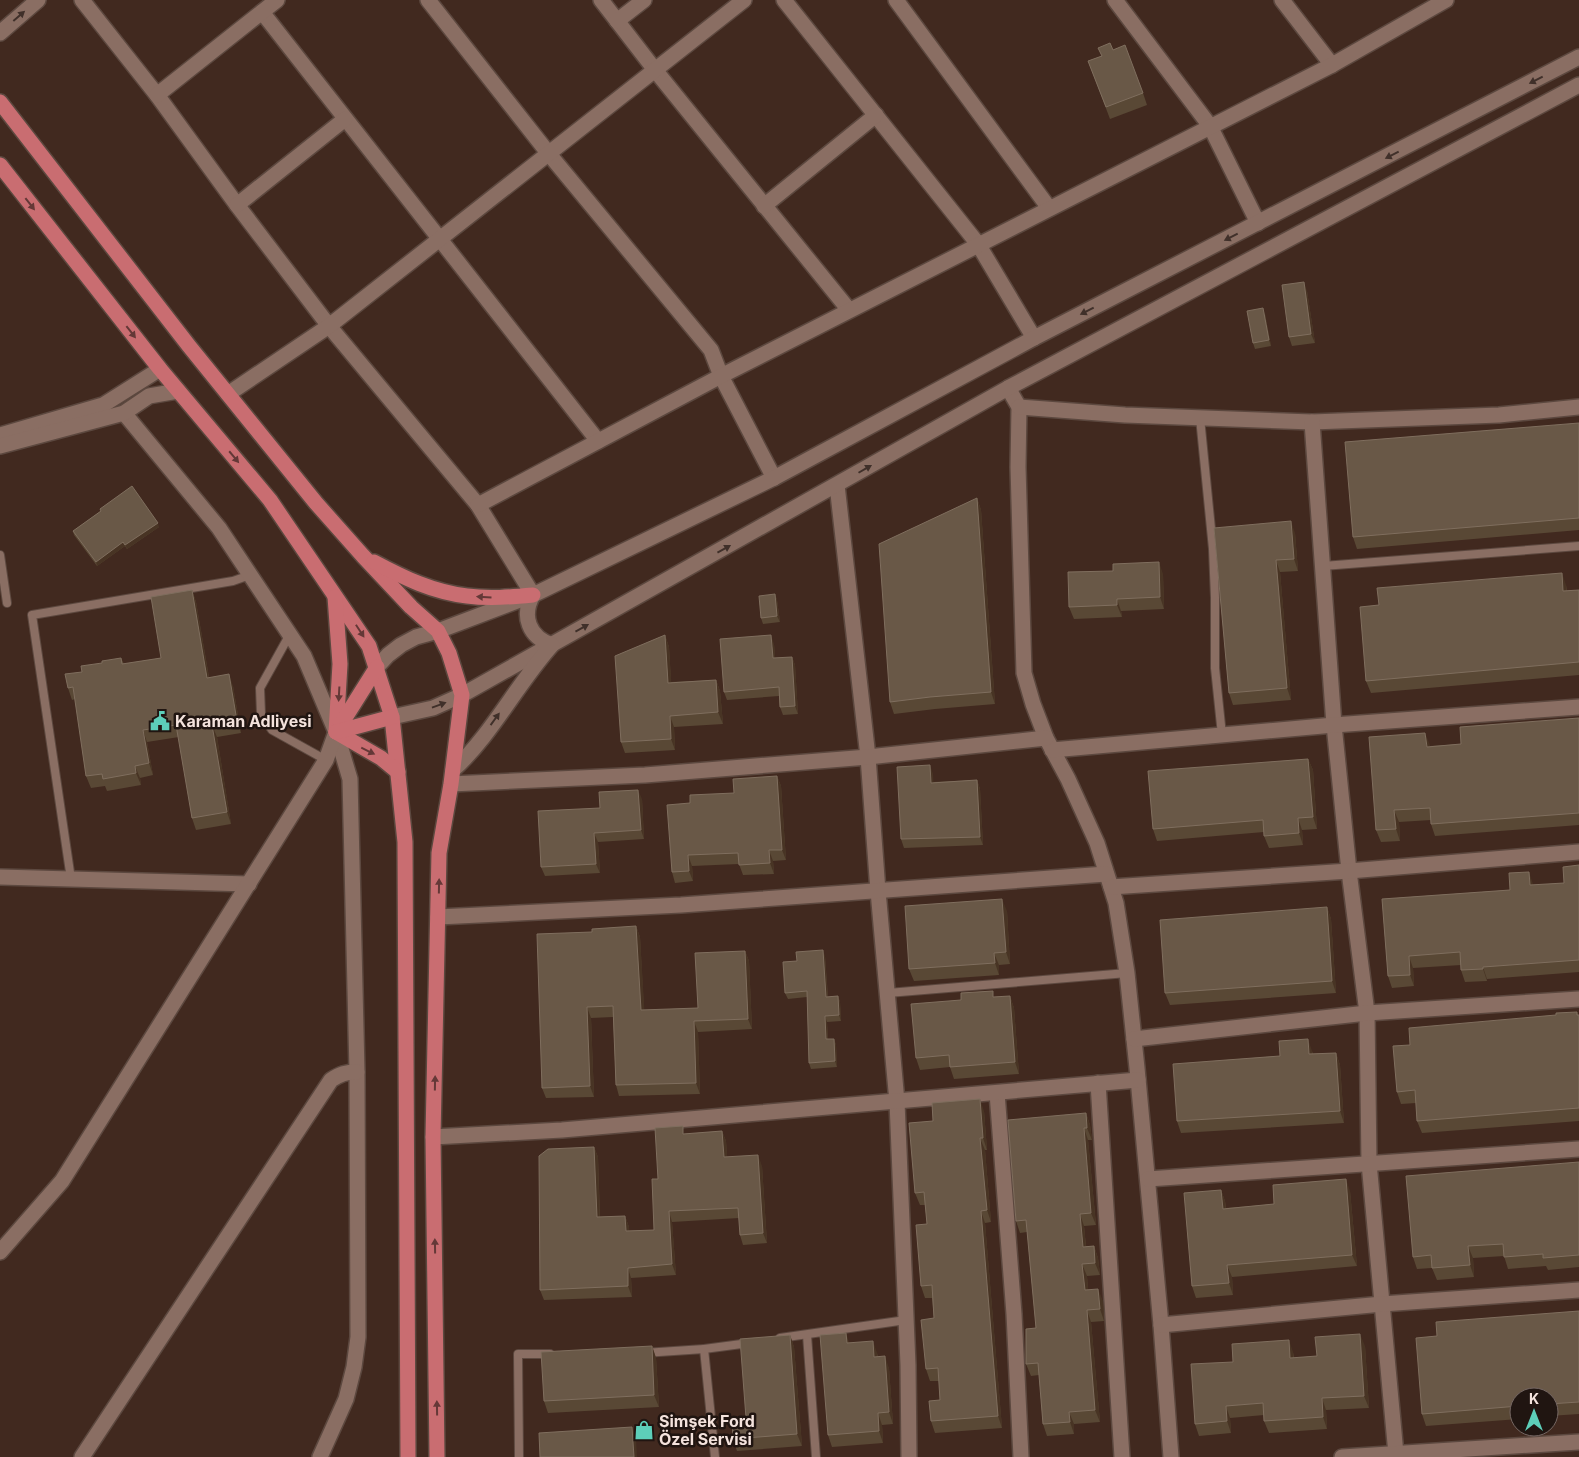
<svg xmlns="http://www.w3.org/2000/svg" width="1579" height="1457" font-family="Inter,sans-serif">
<style>
.lines{fill:none;stroke-linecap:round;stroke-linejoin:round}
.service-casing{stroke:#5c483f;stroke-width:10}
.minor-casing{stroke:#5c483f;stroke-width:18}
.tertiary-casing{stroke:#5c483f;stroke-width:18}
.secondary-casing{stroke:#5c483f;stroke-width:18}
.primary-casing{stroke:#5c483f;stroke-width:18}
.service{stroke:#8a6e63;stroke-width:8}
.minor{stroke:#8a6e63;stroke-width:15}
.tertiary{stroke:#8a6e63;stroke-width:15}
.secondary{stroke:#8a6e63;stroke-width:15}
.primary{stroke:#c96d71;stroke-width:15}
.wall{fill:#594835}
.shaded-wall{fill:#483424}
.building{fill:#695847;stroke:#7f6e5e}
.oneway{fill:#40302a}
.oneway2{fill:#643837}
.labels{text-anchor:middle;stroke-width:5;stroke-linejoin:round;paint-order:stroke}
.poi-label{font-size:16px;font-weight:bold;fill:#f4e3dd;stroke:#201511;text-anchor:start}
</style>
<rect width="100%" height="100%" fill="#41291f"/>
<g class="lines">
<defs>
<g id="service">
<polyline points="1200,418 1213,549 1215,598 1215,668 1222,735"/>
<polyline points="0,555 7,603"/>
<polyline points="1323,566 1579,546"/>
<polyline points="290,634 260,688 261,714 272,730 326,760"/>
<polyline points="71,879 32,615 233,581 250,575"/>
<polyline points="888,993 1127,973"/>
<polyline points="807,1335 816,1457"/>
<polyline points="780,1338 906,1320"/>
<polyline points="704,1349 715,1457"/>
<polyline points="644,1353 704,1349 749,1343"/>
<polyline points="519,1457 518,1354 550,1354"/>
</g>
<g id="minor">
<polyline points="82,0 157,95 237,205 329,326 478,505 533,595"/>
<polyline points="428,0 549,154 711,350 721,376 774,478"/>
<polyline points="601,0 655,70 849,310"/>
<polyline points="784,0 978,244 1034,338"/>
<polyline points="896,0 1049,208"/>
<polyline points="1115,0 1210,126 1258,223"/>
<polyline points="1282,0 1332,65"/>
<polyline points="262,12 598,441"/>
<polyline points="617,21 644,0"/>
<polyline points="157,95 277,0"/>
<polyline points="237,205 345,119"/>
<polyline points="764,206 876,115"/>
<polyline points="1008,388 1019,407 1018,467 1024,673 1033,704 1046,738 1068,779 1097,843 1116,903 1127,973 1137,1068 1161,1325 1171,1457"/>
<polyline points="228,394 329,326 744,0"/>
<polyline points="1019,407 1125,415 1312,422 1499,415 1579,407"/>
<polyline points="124,413 219,528 304,656 336,732 350,779 357,1072 358,1337 354,1367 346,1399 320,1457"/>
<polyline points="1312,422 1334,725 1349,871 1367,1013 1369,1163 1396,1454"/>
<polyline points="837,485 868,757 878,891 897,1102 908,1365 909,1457"/>
<polyline points="478,505 721,376 1332,65 1446,0"/>
<polyline points="1052,750 1334,725 1579,707"/>
<polyline points="451,784 645,775 868,757 1046,738"/>
<polyline points="0,877 249,884"/>
<polyline points="1111,887 1349,871 1579,852"/>
<polyline points="438,917 681,905 1106,874"/>
<polyline points="1134,1039 1367,1013 1579,999"/>
<polyline points="1098,1083 1122,1457"/>
<polyline points="997,1093 1014,1314 1021,1457"/>
<polyline points="433,1137 562,1130 1138,1080"/>
<polyline points="1148,1179 1579,1149"/>
<polyline points="1161,1325 1382,1304 1579,1290"/>
<path d="M82,1457L331,1080C340,1074 346,1072 357,1072"/>
<polyline points="1342,1457 1579,1442"/>
</g>
<g id="tertiary">
<polyline points="0,33 38,0"/>
<polyline points="0,435 103,405 160,369"/>
<polyline points="0,446 124,413 149,396 178,391"/>
<polyline points="0,1252 62,1181 326,760 336,732"/>
</g>
<g id="secondary">
<polyline points="377,667 388,655 401,645 416,637 438,631 533,595 774,478 1034,338 1579,57"/>
<polyline points="392,717 433,708 462,695 1008,388 1579,85"/>
<path d="M453,770C491,736 517,684 552,645C529,637 521,616 533,595"/>
</g>
<g id="primary">
<polyline points="0,102 189,346 316,503 363,556 411,607 438,631 449,653 462,695 451,784 439,853 433,1137 437,1457"/>
<polyline points="0,165 160,369 270,500 369,646 392,717 405,842 408,1457"/>
<path d="M374,562C404,578 433,592 467,596C489,599 511,597 533,595"/>
<polyline points="335,597 340,664 336,732"/>
<polyline points="338,729 377,667"/>
<polyline points="336,732 381,758 398,772"/>
<polyline points="336,732 392,717"/>
</g>
</defs>
<!-- service casing -->
<use href="#service" class="service-casing"/>
<!-- minor casing -->
<use href="#minor" class="minor-casing"/>
<!-- tertiary casing -->
<use href="#tertiary" class="tertiary-casing"/>
<!-- secondary casing -->
<use href="#secondary" class="secondary-casing"/>
<!-- primary casing -->
<use href="#primary" class="primary-casing"/>
<!-- service -->
<use href="#service" class="service"/>
<!-- minor -->
<use href="#minor" class="minor"/>
<!-- tertiary -->
<use href="#tertiary" class="tertiary"/>
<!-- secondary -->
<use href="#secondary" class="secondary"/>
<!-- primary -->
<use href="#primary" class="primary"/>
</g>
<!-- wall -->
<g class="wall">
<polygon points="1113,50 1143,93 1147,105 1110,119 1088,61 1101,56"/>
<polygon points="1307,291 1315,343 1292,346 1289,337"/>
<polygon points="1265,314 1271,346 1255,349 1253,343"/>
<polygon points="1579,423 1579,530 1357,549 1353,537"/>
<polygon points="977,498 981,510 995,704 935,709 894,714 890,702"/>
<polygon points="100,509 159,527 127,549 125,546 97,566 74,535 73,531 101,511"/>
<polygon points="1214,528 1295,533 1298,571 1280,572 1291,700 1233,705 1229,693"/>
<polygon points="1163,574 1164,609 1121,611 1122,617 1074,619 1069,607"/>
<polygon points="1566,585 1567,591 1579,590 1579,675 1371,693 1366,681 1379,605"/>
<polygon points="192,590 196,602 209,677 233,686 241,733 217,737 231,824 196,830 192,818 179,737 147,742 153,775 140,778 141,785 107,791 105,786 91,788 86,776 75,699 72,700 68,688 82,672 102,663 121,658 124,664 161,658"/>
<polygon points="775,594 777,600 780,622 763,624 761,618"/>
<polygon points="665,635 669,647 671,682 716,680 720,691 723,724 674,727 675,750 625,753 621,742"/>
<polygon points="774,644 775,658 792,657 795,665 798,714 783,715 780,707 779,696 727,700 724,692"/>
<polygon points="1579,718 1579,825 1435,836 1431,824 1431,820 1399,822 1400,841 1381,842 1376,830 1430,745 1430,746 1461,744"/>
<polygon points="1308,759 1313,770 1317,829 1302,830 1303,845 1269,848 1264,836 1264,832 1157,841 1153,829"/>
<polygon points="933,774 933,782 977,780 980,789 983,845 904,848 901,839"/>
<polygon points="777,776 781,786 786,860 773,861 774,874 743,875 739,864 692,866 693,881 675,883 672,872 690,803 734,793"/>
<polygon points="642,799 644,839 598,842 600,873 545,876 541,867 600,808"/>
<polygon points="1579,865 1579,972 1487,979 1487,981 1465,982 1461,970 1461,965 1413,968 1414,986 1392,988 1388,976 1382,899 1510,890 1533,885 1564,883"/>
<polygon points="1327,907 1331,919 1336,993 1170,1005 1165,993"/>
<polygon points="1007,911 1010,964 999,965 999,975 914,981 909,969"/>
<polygon points="636,926 640,937 644,1010 698,1008 745,951 749,961 752,1029 698,1032 700,1094 619,1096 616,1085 613,1017 591,1018 594,1097 546,1098 542,1088 592,932"/>
<polygon points="825,956 828,997 838,996 840,1002 841,1021 827,1022 828,1039 834,1039 836,1045 837,1067 811,1069 809,1063 807,997 788,999 785,993 797,961"/>
<polygon points="1010,996 1014,1008 1019,1074 954,1079 950,1067 920,1070 916,1058 995,997"/>
<polygon points="1577,1012 1578,1015 1579,1015 1579,1121 1422,1133 1417,1121 1416,1103 1401,1104 1397,1092 1410,1045 1556,1015"/>
<polygon points="1312,1051 1313,1054 1336,1053 1340,1065 1344,1123 1181,1133 1177,1121 1280,1056"/>
<polygon points="984,1111 987,1150 985,1150 991,1222 985,1223 1002,1428 935,1433 931,1421 940,1400 939,1381 930,1381 926,1369 934,1318 932,1298 925,1298 921,1286 927,1224 925,1205 920,1205 915,1193 933,1121"/>
<polygon points="1086,1113 1090,1125 1092,1140 1088,1140 1096,1225 1084,1226 1086,1246 1094,1246 1098,1258 1100,1275 1087,1276 1088,1290 1103,1301 1104,1321 1091,1322 1100,1422 1074,1424 1074,1434 1047,1436 1043,1424 1039,1375 1031,1376 1026,1364 1036,1328 1027,1232 1020,1233 1016,1221"/>
<polygon points="722,1131 726,1141 727,1157 762,1166 767,1243 743,1245 740,1235 739,1218 672,1222 676,1275 631,1278 632,1297 544,1300 540,1290 594,1147 598,1157 600,1217 625,1216 629,1227 629,1231 654,1230 658,1179 685,1134"/>
<polygon points="1579,1162 1579,1267 1548,1270 1546,1266 1508,1269 1504,1256 1473,1258 1474,1277 1437,1280 1432,1268 1417,1269 1413,1257"/>
<polygon points="1221,1190 1225,1201 1226,1208 1274,1204 1350,1191 1357,1266 1232,1277 1233,1295 1196,1298 1192,1286"/>
<polygon points="1579,1311 1579,1414 1549,1416 1549,1397 1519,1397 1519,1419 1426,1426 1422,1414 1437,1336"/>
<polygon points="790,1335 794,1347 802,1446 737,1451 733,1439 746,1418"/>
<polygon points="849,1343 877,1353 878,1357 889,1368 893,1424 882,1425 883,1443 832,1447 828,1435"/>
<polygon points="652,1346 656,1358 659,1407 548,1413 544,1401"/>
<polygon points="1365,1346 1369,1408 1326,1410 1327,1429 1269,1433 1264,1421 1264,1415 1230,1418 1231,1433 1199,1436 1195,1424 1233,1362 1293,1352 1294,1358 1317,1356"/>
</g>
<!-- shaded-wall -->
<g class="shaded-wall">
<polygon points="1304,282 1307,291 1315,343 1311,334"/>
<polygon points="1263,308 1265,314 1271,346 1269,340"/>
<polygon points="977,498 981,510 995,704 991,692"/>
<polygon points="1291,521 1295,533 1298,571 1294,559"/>
<polygon points="158,523 159,527 127,549 125,545"/>
<polygon points="123,542 125,546 97,566 96,562"/>
<polygon points="1276,560 1280,572 1291,700 1287,688"/>
<polygon points="1159,562 1163,574 1164,609 1160,597"/>
<polygon points="1562,573 1566,585 1568,603 1563,591"/>
<polygon points="192,590 196,602 211,690 207,678"/>
<polygon points="775,594 777,600 780,622 777,616"/>
<polygon points="1117,599 1121,611 1122,617 1117,605"/>
<polygon points="665,635 669,647 672,694 668,683"/>
<polygon points="771,635 774,644 776,667 773,658"/>
<polygon points="792,657 795,665 798,714 795,706"/>
<polygon points="229,674 233,686 241,733 237,721"/>
<polygon points="716,680 720,691 723,724 718,712"/>
<polygon points="670,716 674,727 675,750 671,739"/>
<polygon points="212,725 217,737 231,824 227,812"/>
<polygon points="143,730 147,742 153,775 149,763"/>
<polygon points="1425,733 1430,745 1431,759 1427,747"/>
<polygon points="1308,759 1313,770 1317,829 1313,817"/>
<polygon points="930,765 933,774 934,791 931,783"/>
<polygon points="135,766 140,778 141,785 136,773"/>
<polygon points="777,776 781,786 786,860 782,850"/>
<polygon points="977,780 980,789 983,845 980,837"/>
<polygon points="638,790 642,799 644,839 641,830"/>
<polygon points="1394,810 1399,822 1400,841 1396,829"/>
<polygon points="1298,818 1302,830 1303,845 1299,833"/>
<polygon points="594,833 598,842 600,873 596,864"/>
<polygon points="769,850 773,861 774,874 770,863"/>
<polygon points="688,855 692,866 693,881 689,871"/>
<polygon points="1529,872 1533,884 1534,897 1530,885"/>
<polygon points="1002,899 1007,911 1010,964 1006,952"/>
<polygon points="1327,907 1331,919 1336,993 1332,981"/>
<polygon points="636,926 640,937 645,1020 641,1010"/>
<polygon points="823,950 825,956 828,1003 826,997"/>
<polygon points="745,951 749,961 752,1029 748,1019"/>
<polygon points="994,953 999,965 999,975 995,963"/>
<polygon points="1409,956 1413,968 1414,986 1410,975"/>
<polygon points="1483,967 1487,979 1487,981 1483,969"/>
<polygon points="838,996 840,1002 841,1021 839,1015"/>
<polygon points="1010,996 1014,1008 1019,1074 1015,1062"/>
<polygon points="587,1007 591,1018 594,1097 590,1086"/>
<polygon points="825,1016 827,1022 828,1045 826,1039"/>
<polygon points="694,1021 698,1032 700,1094 696,1083"/>
<polygon points="834,1039 836,1045 837,1067 835,1061"/>
<polygon points="1308,1039 1312,1051 1313,1066 1309,1054"/>
<polygon points="1336,1053 1340,1065 1344,1123 1340,1111"/>
<polygon points="980,1099 984,1111 987,1150 983,1138"/>
<polygon points="1086,1113 1090,1125 1092,1140 1087,1128"/>
<polygon points="1084,1128 1088,1140 1096,1225 1091,1213"/>
<polygon points="722,1131 726,1141 728,1168 724,1157"/>
<polygon points="980,1138 985,1150 991,1222 987,1210"/>
<polygon points="594,1147 598,1157 600,1228 597,1217"/>
<polygon points="758,1155 762,1166 767,1243 763,1233"/>
<polygon points="1346,1179 1350,1191 1357,1266 1352,1255"/>
<polygon points="1221,1190 1225,1201 1227,1221 1223,1209"/>
<polygon points="669,1211 672,1222 676,1275 672,1264"/>
<polygon points="981,1211 985,1223 1002,1428 998,1416"/>
<polygon points="1080,1214 1084,1226 1087,1259 1083,1247"/>
<polygon points="625,1216 629,1227 630,1242 626,1231"/>
<polygon points="1094,1246 1098,1258 1100,1275 1095,1263"/>
<polygon points="1468,1246 1473,1258 1474,1277 1470,1265"/>
<polygon points="1082,1264 1087,1276 1089,1302 1085,1290"/>
<polygon points="1227,1265 1232,1277 1233,1295 1229,1283"/>
<polygon points="628,1268 631,1278 632,1297 628,1286"/>
<polygon points="1098,1289 1103,1301 1104,1321 1100,1309"/>
<polygon points="1087,1310 1091,1322 1100,1422 1095,1410"/>
<polygon points="846,1333 850,1345 847,1343"/>
<polygon points="1360,1334 1365,1346 1369,1408 1364,1396"/>
<polygon points="790,1335 794,1347 802,1446 797,1434"/>
<polygon points="1289,1340 1293,1352 1294,1370 1290,1358"/>
<polygon points="873,1341 877,1353 879,1369 874,1357"/>
<polygon points="652,1346 656,1358 659,1407 654,1395"/>
<polygon points="885,1356 889,1368 893,1424 889,1412"/>
<polygon points="1322,1398 1326,1410 1327,1429 1323,1417"/>
<polygon points="1226,1406 1230,1418 1231,1433 1227,1421"/>
<polygon points="1069,1412 1074,1424 1074,1434 1070,1422"/>
<polygon points="878,1413 882,1425 883,1443 879,1431"/>
<polygon points="632,1427 636,1439 637,1457 634,1457"/>
</g>
<!-- building -->
<g class="building">
<polygon points="1110,43 1113,50 1125,45 1143,93 1106,107 1088,61 1102,56 1098,48"/>
<polygon points="1304,282 1311,334 1289,337 1282,285"/>
<polygon points="1263,308 1269,340 1253,343 1247,311"/>
<polygon points="1579,423 1579,518 1353,537 1345,442"/>
<polygon points="132,486 158,523 125,545 123,542 96,562 73,531 101,511 100,509"/>
<polygon points="977,498 991,692 930,697 890,702 879,544"/>
<polygon points="1291,521 1294,559 1276,560 1287,688 1229,693 1214,528"/>
<polygon points="1159,562 1160,597 1117,599 1117,605 1069,607 1068,572 1113,571 1113,564"/>
<polygon points="1562,573 1563,591 1579,590 1579,662 1366,681 1360,607 1379,605 1377,588"/>
<polygon points="192,590 207,678 229,674 237,721 212,725 227,812 192,818 176,725 143,730 149,763 135,766 136,773 103,779 102,774 86,776 73,687 68,688 65,674 82,672 81,666 102,663 102,661 121,658 122,664 161,658 151,597"/>
<polygon points="775,594 777,616 761,618 759,596"/>
<polygon points="665,635 668,683 716,680 718,712 670,716 671,739 621,742 615,656"/>
<polygon points="771,635 773,658 792,657 795,706 780,707 779,687 724,692 720,639"/>
<polygon points="1579,718 1579,813 1431,824 1430,808 1394,810 1396,829 1376,830 1369,737 1425,733 1427,747 1461,744 1460,727"/>
<polygon points="1308,759 1313,817 1298,818 1299,833 1264,836 1263,820 1153,829 1148,771"/>
<polygon points="930,765 931,783 977,780 980,837 901,839 897,767"/>
<polygon points="777,776 782,850 769,850 770,863 739,865 738,853 688,855 689,871 672,872 667,805 690,803 690,795 734,793 733,779"/>
<polygon points="638,790 641,830 594,833 596,864 541,867 538,811 600,808 599,792"/>
<polygon points="1579,865 1579,960 1483,967 1483,969 1461,970 1460,952 1409,956 1410,975 1388,976 1382,899 1510,890 1509,873 1529,872 1530,885 1564,883 1563,867"/>
<polygon points="1002,899 1006,952 994,953 995,963 909,969 905,906"/>
<polygon points="1327,907 1332,981 1165,993 1160,920"/>
<polygon points="636,926 641,1010 698,1008 695,953 745,951 748,1019 694,1021 696,1083 616,1085 613,1006 587,1007 590,1086 542,1088 537,934 592,932 592,929"/>
<polygon points="823,950 826,997 838,996 839,1015 825,1016 826,1039 834,1039 835,1061 809,1063 807,991 785,993 783,962 797,961 796,952"/>
<polygon points="993,991 993,997 1010,996 1015,1062 950,1067 949,1055 916,1058 911,1004 961,1000 961,993"/>
<polygon points="1577,1012 1577,1015 1579,1015 1579,1108 1417,1121 1415,1090 1397,1092 1393,1046 1410,1045 1409,1028 1556,1015 1556,1013"/>
<polygon points="1308,1039 1309,1054 1336,1053 1340,1111 1177,1121 1173,1064 1280,1056 1279,1041"/>
<polygon points="980,1099 983,1138 980,1138 987,1210 981,1211 998,1416 931,1421 929,1401 940,1400 938,1368 926,1369 921,1320 934,1318 932,1285 921,1286 916,1225 927,1224 924,1192 915,1193 909,1123 933,1121 932,1103"/>
<polygon points="1086,1113 1087,1128 1084,1128 1091,1213 1080,1214 1083,1247 1094,1246 1095,1263 1082,1264 1085,1290 1098,1289 1100,1309 1087,1310 1095,1410 1069,1412 1070,1422 1043,1424 1038,1363 1026,1364 1026,1329 1036,1328 1026,1220 1016,1221 1008,1120"/>
<polygon points="683,1126 683,1134 722,1131 724,1157 758,1155 763,1233 740,1235 738,1208 669,1211 672,1264 628,1268 628,1286 540,1290 539,1156 548,1149 594,1147 597,1217 625,1216 626,1231 654,1230 652,1179 658,1179 655,1128"/>
<polygon points="1579,1162 1579,1255 1543,1258 1543,1254 1504,1257 1503,1244 1468,1246 1470,1265 1432,1268 1431,1255 1413,1257 1406,1176"/>
<polygon points="1346,1179 1352,1255 1227,1265 1229,1283 1192,1286 1184,1193 1221,1190 1223,1209 1274,1204 1273,1185"/>
<polygon points="1579,1311 1579,1402 1549,1404 1549,1397 1519,1397 1519,1406 1422,1414 1416,1338 1437,1336 1436,1322"/>
<polygon points="846,1333 847,1343 873,1341 874,1357 885,1356 889,1412 878,1413 879,1431 828,1435 820,1335"/>
<polygon points="1360,1334 1364,1396 1322,1398 1323,1417 1264,1421 1263,1403 1226,1406 1227,1421 1195,1424 1191,1364 1233,1362 1232,1344 1289,1340 1290,1358 1317,1356 1315,1337"/>
<polygon points="790,1335 797,1434 733,1439 732,1419 746,1418 740,1339"/>
<polygon points="652,1346 654,1395 544,1401 541,1352"/>
<polygon points="632,1427 634,1457 540,1457 539,1433"/>
</g>
<!-- one-way arrows -->
<defs><path id="oneway-solid" d="M-6-.8H1V-3.2L6.5 0L1 3.2V.8H-6Z" transform="scale(1.25)"/></defs>
<g class="oneway">
<use href="#oneway-solid" transform="translate(19 16) rotate(-41)"/>
<use href="#oneway-solid" transform="translate(1536 80) rotate(153)"/>
<use href="#oneway-solid" transform="translate(1392 155) rotate(153)"/>
<use href="#oneway-solid" transform="translate(1231 237) rotate(153)"/>
<use href="#oneway-solid" transform="translate(1087 311) rotate(153)"/>
<use href="#oneway-solid" transform="translate(865 469) rotate(-30)"/>
<use href="#oneway-solid" transform="translate(724 549) rotate(-29)"/>
<use href="#oneway-solid" transform="translate(582 628) rotate(-29)"/>
<use href="#oneway-solid" transform="translate(439 705) rotate(-20)"/>
<use href="#oneway-solid" transform="translate(495 719) rotate(-54)"/>
</g>
<g class="oneway2">
<use href="#oneway-solid" transform="translate(30 204) rotate(52)"/>
<use href="#oneway-solid" transform="translate(131 332) rotate(52)"/>
<use href="#oneway-solid" transform="translate(234 457) rotate(50)"/>
<use href="#oneway-solid" transform="translate(484 597) rotate(-177)"/>
<use href="#oneway-solid" transform="translate(360 631) rotate(57)"/>
<use href="#oneway-solid" transform="translate(339 694) rotate(93)"/>
<use href="#oneway-solid" transform="translate(368 751) rotate(26)"/>
<use href="#oneway-solid" transform="translate(439 886) rotate(-89)"/>
<use href="#oneway-solid" transform="translate(435 1083) rotate(-89)"/>
<use href="#oneway-solid" transform="translate(435 1246) rotate(-91)"/>
<use href="#oneway-solid" transform="translate(437 1408) rotate(-91)"/>
</g>
<!-- icons -->
<defs>
<symbol id="civic-bare" viewBox="-9 -9 18 18"><path d="M-.6-6.5H3V-4.5H.6V-3L4-1V1h2V6H-6V1h2V-1L-.6-3ZM-1.2 2.5V6h2.4V2.5Z" fill="#5dceb9" stroke="#201511" stroke-width="2.5" paint-order="stroke"/></symbol>
<symbol id="shop-bare" viewBox="-9 -9 18 18"><path d="M-5-2.5h2.3a2.7 3.5 0 0 1 5.4 0H5L5.5 6h-11ZM-1.5-2.5h3a1.5 2.3 0 0 0-3 0Z" fill="#5dceb9" stroke="#201511" stroke-width="2.5" paint-order="stroke"/></symbol>
</defs>
<g fill-rule="evenodd">
<use href="#civic-bare" x="146" y="707" width="28" height="28"/>
<use href="#shop-bare" x="630" y="1416" width="28" height="28"/>
</g>
<g class="labels">
<!-- poi labels -->
<g class="poi-label">
<text x="175" y="727">Karaman Adliyesi</text>
<text x="659" y="1427">Şimşek Ford<tspan x="659" dy="18">Özel Servisi</tspan></text>
</g>
</g>
<!-- north arrow -->
<g transform="translate(1534 1412)"><circle r="24" fill="#201511" stroke="#756763"/>
<path d="M0-4L9 19L0 12L-9 19Z" fill="#5dceb9"/>
<text y="-8" font-size="14" font-weight="bold" text-anchor="middle" fill="#f4e3dd">K</text>
</g>
</svg>
